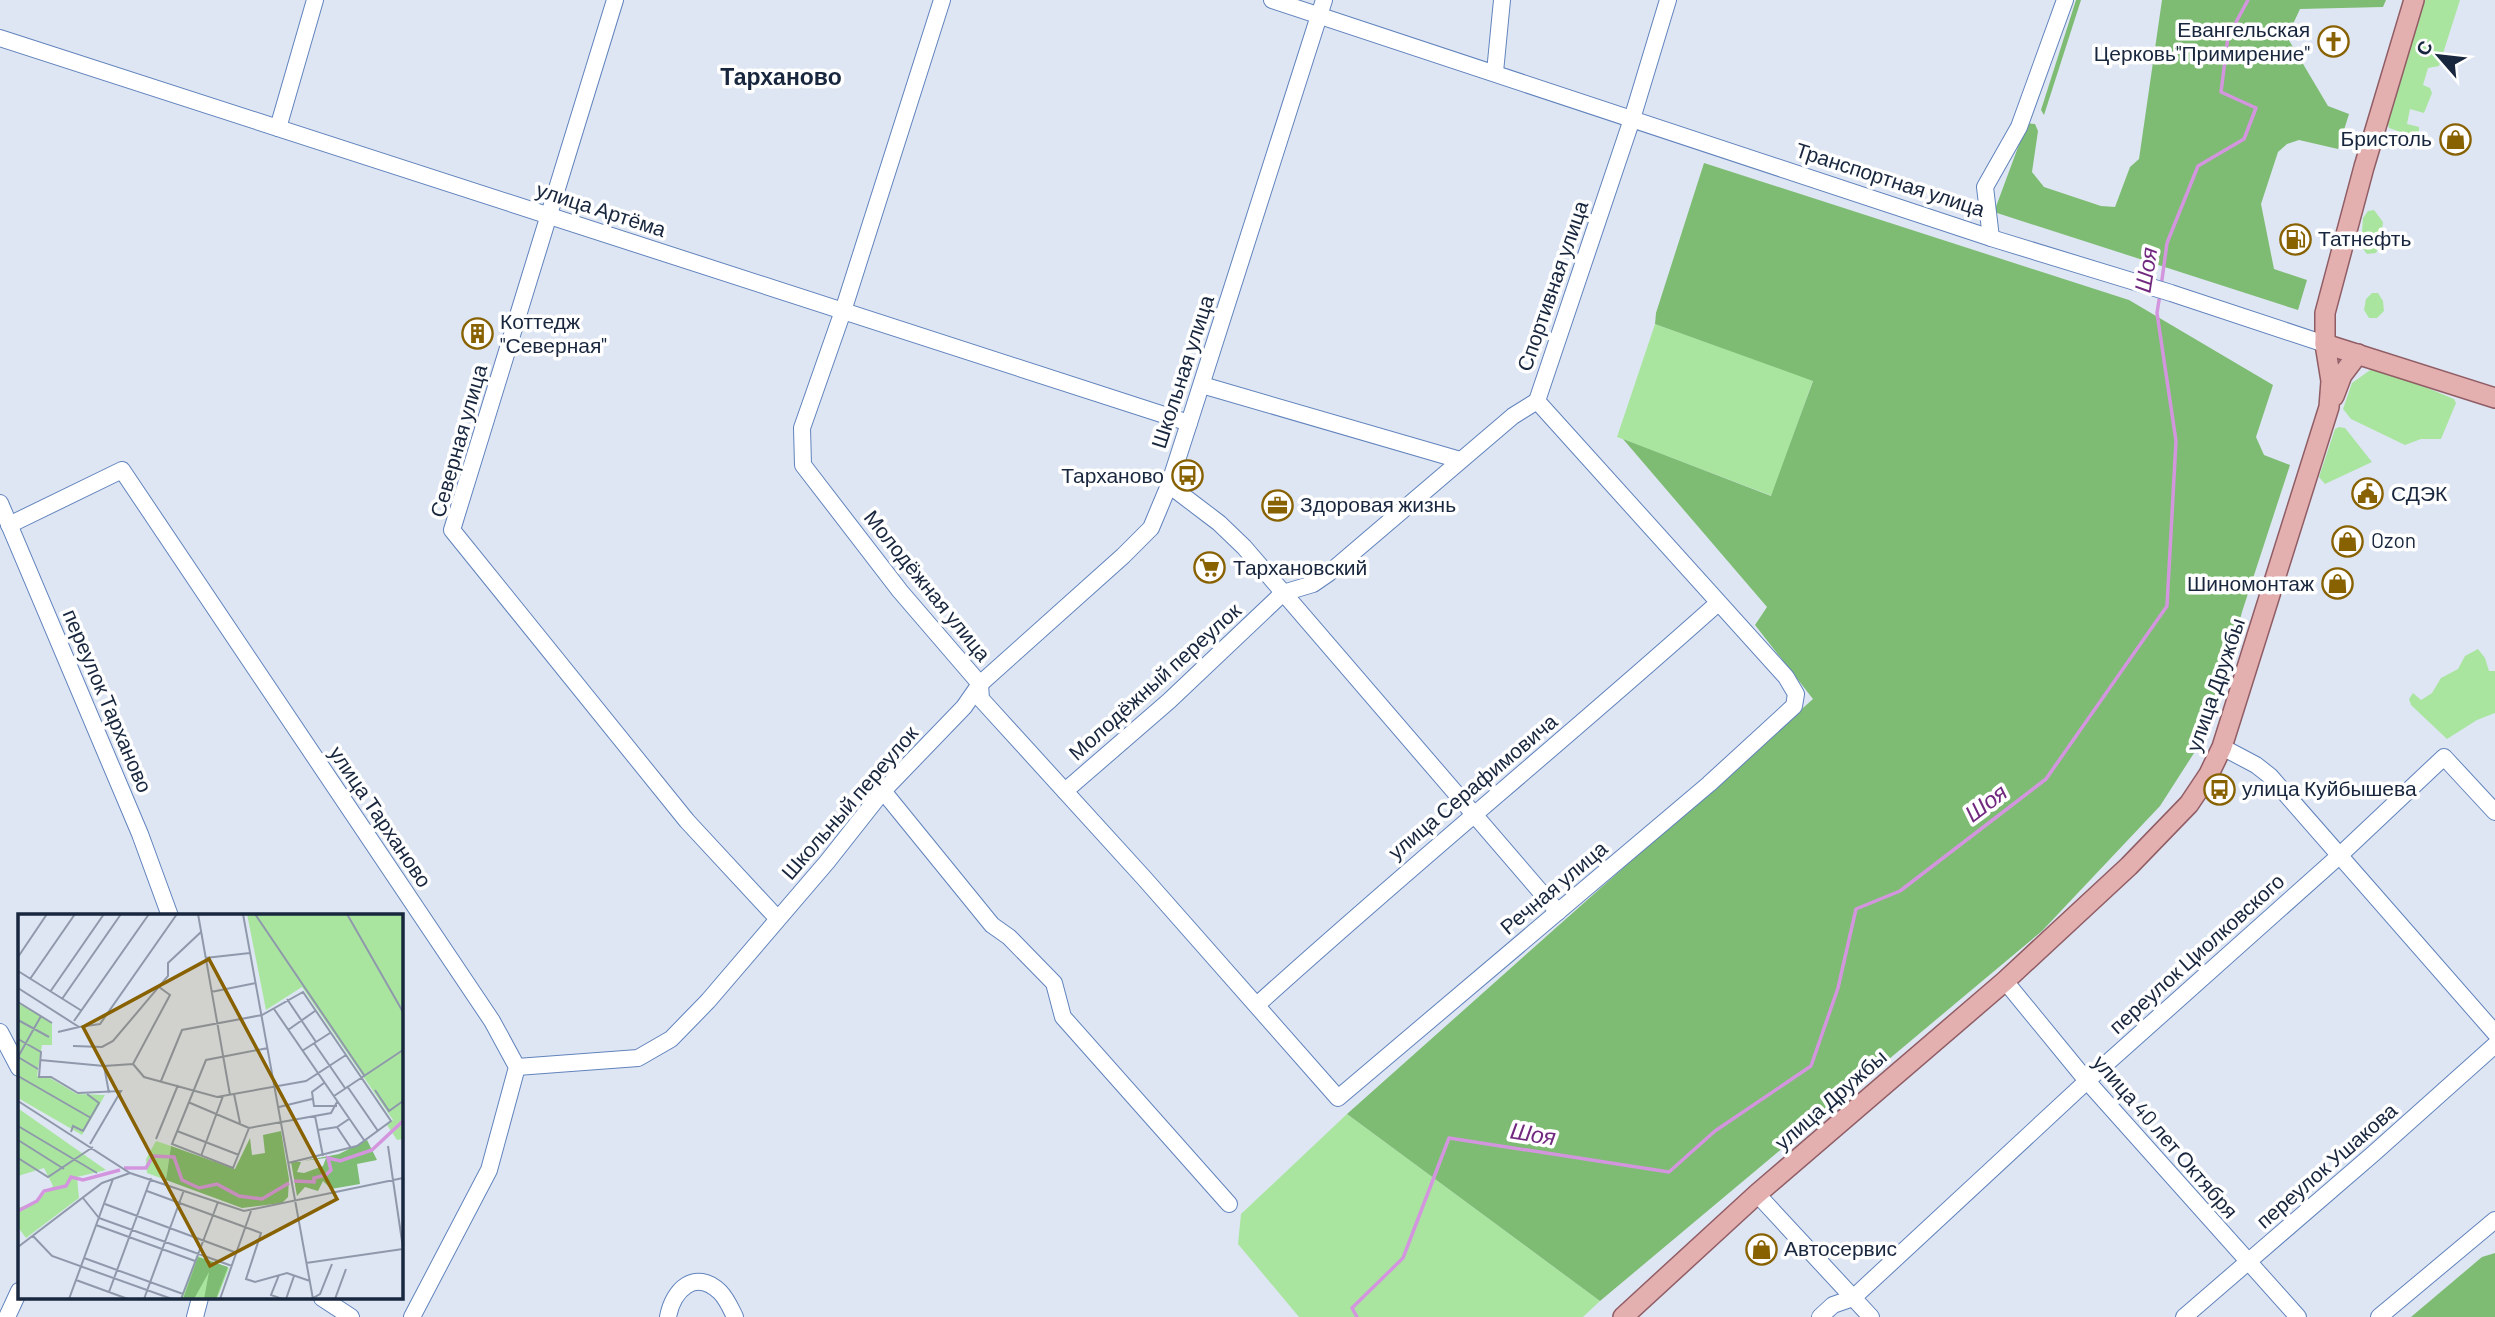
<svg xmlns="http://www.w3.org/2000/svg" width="2495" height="1317" font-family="Barlow,sans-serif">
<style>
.green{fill:#aae5a0}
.forest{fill:#7ebc73}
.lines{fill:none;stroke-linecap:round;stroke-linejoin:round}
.stream{stroke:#d396de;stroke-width:3.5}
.minor-casing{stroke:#6183bd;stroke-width:18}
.major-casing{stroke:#905d65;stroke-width:22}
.minor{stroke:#fff;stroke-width:16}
.major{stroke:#e3afaf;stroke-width:19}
.labels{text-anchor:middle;stroke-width:7;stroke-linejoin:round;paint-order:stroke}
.poi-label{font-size:21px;fill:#18263e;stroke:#fff;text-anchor:start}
.street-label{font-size:21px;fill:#18263e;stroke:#fff}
.neighbourhood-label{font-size:23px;font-weight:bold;fill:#18263e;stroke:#fff}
.water-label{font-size:23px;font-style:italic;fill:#71297f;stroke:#fff}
.inset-river{fill:none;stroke:#d396de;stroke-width:3.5}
.inset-road{fill:none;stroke:#8f99ab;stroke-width:2}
.view{fill:#886100;fill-opacity:0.15;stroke:#886100;stroke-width:3.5}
.inset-edge{fill:none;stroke:#18263e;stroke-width:3.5}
</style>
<rect width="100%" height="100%" fill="#dee6f3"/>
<!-- green -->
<g class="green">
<polygon points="2423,0 2460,0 2439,66 2428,68 2423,85 2430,88 2432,93 2424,113 2410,109 2407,124 2419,127 2419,133 2412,136 2389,128 2387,121"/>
<polygon points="2374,210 2383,222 2381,242 2376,253 2367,254 2361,246 2363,218 2368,211"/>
<polygon points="2372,293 2378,293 2383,301 2384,311 2377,318 2369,318 2364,310 2366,299"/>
<polygon points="1655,324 1813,380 1772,496 1617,437"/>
<polygon points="2373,368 2406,379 2454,399 2456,403 2441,439 2421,439 2405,445 2351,419 2343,409 2352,383"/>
<polygon points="2339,427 2345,428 2372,462 2325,484 2319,477 2335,429"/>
<polygon points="2478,649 2485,658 2489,671 2495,671 2495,713 2477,720 2447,739 2411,705 2409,699 2413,693 2421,700 2432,693 2441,678 2458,669 2465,656"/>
<polygon points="1347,1114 1600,1301 1583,1317 1299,1317 1238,1244 1241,1214"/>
</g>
<!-- forest -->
<g class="forest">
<polygon points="2076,0 2081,0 2044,115 2041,110"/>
<polygon points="2162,0 2386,0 2383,7 2300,9 2287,37 2328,106 2349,114 2338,149 2299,140 2287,144 2278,152 2261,204 2274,269 2307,280 2298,310 1994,212 2027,123 2035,124 2038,131 2032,172 2044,187 2101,206 2115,207 2130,167 2139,159"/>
<polygon points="1704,163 2129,300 2273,385 2256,437 2264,455 2290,465 2242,612 2212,725 2160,806 2042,931 1600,1301 1347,1114 1813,699 1755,625 1767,607 1623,439 1771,496 1813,381 1655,324 1656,313"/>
<polygon points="2495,1253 2495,1317 2411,1317 2482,1257"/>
</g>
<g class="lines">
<!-- stream -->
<g class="stream">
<polyline points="2161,287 2167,243 2198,166 2244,139 2256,108 2221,92 2228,37 2248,0"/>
<polyline points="1357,1317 1352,1308 1403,1258 1449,1138 1669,1172 1715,1131 1811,1066 1838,988 1856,909 1900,891 2046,779 2167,606 2176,441 2157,313 2160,294"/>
</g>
<defs>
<g id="minor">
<polyline points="615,0 452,530 687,821 777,918"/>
<polyline points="942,0 843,311 802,428 803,465 900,591 980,684 981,699 1144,878 1338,1098 1709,784 1794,706 1796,694 1786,677 1537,401"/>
<polyline points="1272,0 1991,238 2171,293 2325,344"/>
<polyline points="0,38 1189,423"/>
<polyline points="1495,72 1502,0"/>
<polyline points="278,128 315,0"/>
<polyline points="1991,238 1985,187 2019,127 2065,0"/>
<polyline points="1202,385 1460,460"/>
<polyline points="1537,401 1632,119 1668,0"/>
<polyline points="1169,485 1219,523 1244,547 1558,912"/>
<polyline points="0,503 140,834 170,916"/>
<polyline points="9,525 122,470 492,1021 517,1067 489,1170 412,1317"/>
<polyline points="2222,747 2256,765 2270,776 2495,1033"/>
<polyline points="883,791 992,925 1009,937 1054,983 1063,1017 1229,1204"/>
<polyline points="1065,791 1169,701 1283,593 1313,584 1329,573 1513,416 1537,401"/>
<polyline points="2005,981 2087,1081 2298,1317"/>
<path d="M1257,1005C1408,868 1566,739 1718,603"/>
<polyline points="0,1032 19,1068"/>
<polyline points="517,1067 638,1058 671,1039 708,1001 827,862 883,791 964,707 980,684 1123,556 1151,528 1169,485 1189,423 1324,0"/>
<polyline points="1757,1194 1871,1317"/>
<polyline points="322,1298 351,1317"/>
<polyline points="7,1317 19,1291"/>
<polyline points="195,1317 200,1298"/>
<path d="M668,1317C673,1290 695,1268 720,1292C727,1299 731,1309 735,1317"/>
<polyline points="1820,1317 1833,1305 1853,1298 2087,1081 2339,856 2444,757 2495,812"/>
<polyline points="2184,1317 2373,1154 2495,1045"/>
<polyline points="2379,1317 2495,1220"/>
</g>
<g id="major">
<polyline points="2325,344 2495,398"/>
<polyline points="2334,396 2342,375 2358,354"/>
<polyline points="1623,1317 1757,1194 2005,981 2129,866 2189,804 2209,774 2222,747 2329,407 2331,381 2325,344 2325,313 2364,167 2414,0"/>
</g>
</defs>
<!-- minor casing -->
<use href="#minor" class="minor-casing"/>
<!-- major casing -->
<use href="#major" class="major-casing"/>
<!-- minor -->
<use href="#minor" class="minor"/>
<!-- major -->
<use href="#major" class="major"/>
</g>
<!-- icons -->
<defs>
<symbol id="church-ring" viewBox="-11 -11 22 22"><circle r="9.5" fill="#fff" stroke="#886100" stroke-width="1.5"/><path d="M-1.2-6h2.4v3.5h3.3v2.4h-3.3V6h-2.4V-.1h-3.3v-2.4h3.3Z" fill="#886100"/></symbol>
<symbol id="shop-ring" viewBox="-11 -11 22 22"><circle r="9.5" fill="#fff" stroke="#886100" stroke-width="1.5"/><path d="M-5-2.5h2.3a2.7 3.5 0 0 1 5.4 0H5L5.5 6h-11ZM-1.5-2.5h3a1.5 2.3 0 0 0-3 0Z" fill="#886100"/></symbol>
<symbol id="fuel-ring" viewBox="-11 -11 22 22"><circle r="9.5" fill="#fff" stroke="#886100" stroke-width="1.5"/><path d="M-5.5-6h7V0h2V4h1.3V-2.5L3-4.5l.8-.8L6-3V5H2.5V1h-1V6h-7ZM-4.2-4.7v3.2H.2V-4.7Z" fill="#886100"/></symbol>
<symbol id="building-ring" viewBox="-11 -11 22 22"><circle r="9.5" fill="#fff" stroke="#886100" stroke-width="1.5"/><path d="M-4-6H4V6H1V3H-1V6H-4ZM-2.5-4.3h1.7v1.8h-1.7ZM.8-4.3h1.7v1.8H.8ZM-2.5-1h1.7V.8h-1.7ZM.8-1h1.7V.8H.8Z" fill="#886100"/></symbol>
<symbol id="bus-ring" viewBox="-11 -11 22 22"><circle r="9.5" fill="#fff" stroke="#886100" stroke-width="1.5"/><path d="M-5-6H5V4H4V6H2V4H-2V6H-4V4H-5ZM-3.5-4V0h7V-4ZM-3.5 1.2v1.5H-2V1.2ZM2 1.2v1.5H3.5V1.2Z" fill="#886100"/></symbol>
<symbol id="civic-ring" viewBox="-11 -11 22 22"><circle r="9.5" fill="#fff" stroke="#886100" stroke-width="1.5"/><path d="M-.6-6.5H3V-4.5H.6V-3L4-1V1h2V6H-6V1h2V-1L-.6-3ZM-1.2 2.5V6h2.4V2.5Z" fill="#886100"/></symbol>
<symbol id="office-ring" viewBox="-11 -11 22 22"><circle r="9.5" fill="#fff" stroke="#886100" stroke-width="1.5"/><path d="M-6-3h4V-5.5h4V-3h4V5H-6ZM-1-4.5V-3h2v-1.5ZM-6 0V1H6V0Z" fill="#886100"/></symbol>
<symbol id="supermarket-ring" viewBox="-11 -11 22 22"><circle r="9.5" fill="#fff" stroke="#886100" stroke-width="1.5"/><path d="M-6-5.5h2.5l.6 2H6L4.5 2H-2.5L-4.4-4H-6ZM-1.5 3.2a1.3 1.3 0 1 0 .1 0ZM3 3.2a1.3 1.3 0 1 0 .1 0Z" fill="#886100"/></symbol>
</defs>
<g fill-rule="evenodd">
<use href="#church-ring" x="2316" y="24" width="35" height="35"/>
<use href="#shop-ring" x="2438" y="122" width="35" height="35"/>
<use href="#fuel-ring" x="2278" y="222" width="35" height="35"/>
<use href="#building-ring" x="460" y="316" width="35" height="35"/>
<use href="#bus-ring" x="1170" y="458" width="35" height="35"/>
<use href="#civic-ring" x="2350" y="476" width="35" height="35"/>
<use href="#office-ring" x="1260" y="488" width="35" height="35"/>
<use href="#shop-ring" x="2330" y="524" width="35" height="35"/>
<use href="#supermarket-ring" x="1192" y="550" width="35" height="35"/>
<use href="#shop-ring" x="2320" y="566" width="35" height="35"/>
<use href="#bus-ring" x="2202" y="772" width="35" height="35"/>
<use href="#shop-ring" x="1744" y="1232" width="35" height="35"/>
</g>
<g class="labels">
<!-- poi labels -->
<g class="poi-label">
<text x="2310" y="37" text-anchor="end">Евангельская<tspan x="2310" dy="24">Церковь"Примирение"</tspan></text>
<text x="2432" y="146" text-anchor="end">Бристоль</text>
<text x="2318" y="246">Татнефть</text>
<text x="500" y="329">Коттедж<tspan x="500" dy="24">"Северная"</tspan></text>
<text x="1164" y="483" text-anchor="end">Тарханово</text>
<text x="2391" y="501">СДЭК</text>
<text x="1300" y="512">Здоровая жизнь</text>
<text x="2371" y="548">Ozon</text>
<text x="1233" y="575">Тархановский</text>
<text x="2314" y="591" text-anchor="end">Шиномонтаж</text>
<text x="2242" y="796">улица Куйбышева</text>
<text x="1784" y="1256">Автосервис</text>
</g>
<!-- street labels -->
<g class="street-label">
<text transform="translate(1890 180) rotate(18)" y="7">Транспортная улица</text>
<text transform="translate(601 210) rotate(18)" y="7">улица Артёма</text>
<text transform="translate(1553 286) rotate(-71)" y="7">Спортивная улица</text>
<text transform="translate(1183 372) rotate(-72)" y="7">Школьная улица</text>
<text transform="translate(459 441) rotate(-74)" y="7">Северная улица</text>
<text transform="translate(927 586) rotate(51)" y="7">Молодёжная улица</text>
<text transform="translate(1155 682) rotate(-42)" y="7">Молодёжный переулок</text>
<text transform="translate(2216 685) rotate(-71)" y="7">улица Дружбы</text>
<text transform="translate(107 701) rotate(67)" y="7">переулок Тарханово</text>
<text transform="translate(1473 787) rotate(-40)" y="7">улица Серафимовича</text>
<text transform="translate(850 803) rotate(-49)" y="7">Школьный переулок</text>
<text transform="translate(380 817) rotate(56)" y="7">улица Тарханово</text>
<text transform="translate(1554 888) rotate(-40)" y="7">Речная улица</text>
<text transform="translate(2197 954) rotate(-42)" y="7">переулок Циолковского</text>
<text transform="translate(1831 1100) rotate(-41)" y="7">улица Дружбы</text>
<text transform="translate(2165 1137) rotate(49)" y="7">улица 40 лет Октября</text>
<text transform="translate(2327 1166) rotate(-41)" y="7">переулок Ушакова</text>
</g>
<!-- neighbourhood labels -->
<g class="neighbourhood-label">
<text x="781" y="85">Тарханово</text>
</g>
<!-- water labels -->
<g class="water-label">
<text transform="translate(2146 270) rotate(-81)" y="8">Шоя</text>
<text transform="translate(1986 803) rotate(-37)" y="8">Шоя</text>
<text transform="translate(1533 1134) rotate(9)" y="8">Шоя</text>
</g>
</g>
<!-- overview -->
<g transform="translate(18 914)">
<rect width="385" height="385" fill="#dee6f3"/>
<path d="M229,0H385V225L379,226L369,211L375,206L284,73L248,96ZM0,89L34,109V131H24L19,162L32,164L59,180L87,181L64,221L0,184ZM1,195L88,256L59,263L61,284L8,324L0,313V294L17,288L35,272L26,254L0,262ZM138,227L153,232L148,266L129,259L128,245ZM180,342L211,354L199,385H163Z" fill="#aae5a0"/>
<path d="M263,217L271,265L270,283L264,289L224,294L148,266L153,232L217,255L232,224L234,241L247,239L245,221ZM349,226L359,246L339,250L342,270L313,275L305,267L300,277L287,273L279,282L273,248H283L279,258L286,259L305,252L308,244L285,247L321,240ZM180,343L210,353L198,385H186L191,358L176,385H165Z" fill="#7ebc73"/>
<path class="inset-river" d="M106,254H128L135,242L156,243L164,266L181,274L199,270L221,282L244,285L271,269M276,267L296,268V264L308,261L313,256L310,244L322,247L354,236L385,207M0,297L19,287L26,277L48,272L53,263L65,266L102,256"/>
<path class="inset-road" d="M180,0L212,181M225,0L277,286M237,0L346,161M329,0L385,98M0,43L29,0M187,44L232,39M0,57L64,97M12,65L57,0M0,74L61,113L82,110L159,0M32,78L86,0M193,78L238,69M44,85L103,0M269,85L298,128M0,88L34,109M256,95L346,226M0,106L31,123M56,107L131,0M270,116L297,97M40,118L61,113M0,125L23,138L21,163H33L60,179L103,177L72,230M296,129L327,174M55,132L84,133L95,127L150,62V49L183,18M284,137L312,119M0,143L23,102M0,143L20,155M22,146L86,152L115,150L152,81L141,73M115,150L126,163L199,183L288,167L328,141M86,152L91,179M0,162L73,204M143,167L164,116L244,101L285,78L373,207L339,232L270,249M306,169L294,178L296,192H319M329,172L360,217M357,176L371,197L385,187M216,180L222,209M316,182L385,136M0,187L112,259L226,297L385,264M170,188L231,214M261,193L294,185M297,202L305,242M0,212L79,259M319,213L333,234M231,214L215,254L154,230L188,146L250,134M231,214L313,199L319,188M300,216L319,213L331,205M159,217L221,241M53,218L55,212L65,217L81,189L69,180M138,225L160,171M0,226L46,255M370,232L385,334M183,242L205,182M0,244L30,263L75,233M129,277L243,319L228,365L237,368L269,359L292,367M65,284L81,304M277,286L295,385M87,290L219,339M81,304L214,352M78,311L177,347M15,322L34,342L154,385M0,333L84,269L112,259M66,344L165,380M288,349L385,335M261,361L253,381L264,385M58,366L110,385M91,378L133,264M295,384L302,380L314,350M51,385L95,265M126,385L166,276M163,385L200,288M202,385L233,297M268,385L276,362M317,385L328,355"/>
<path class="view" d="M191,45L319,285L192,352L65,113Z"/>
<rect width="385" height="385" class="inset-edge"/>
</g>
<!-- north arrow -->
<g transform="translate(2439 56) rotate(298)" stroke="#ffffff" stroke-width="5" paint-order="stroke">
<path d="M0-5L12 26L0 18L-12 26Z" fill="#18263e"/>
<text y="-10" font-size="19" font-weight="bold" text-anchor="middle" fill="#18263e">С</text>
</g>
</svg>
